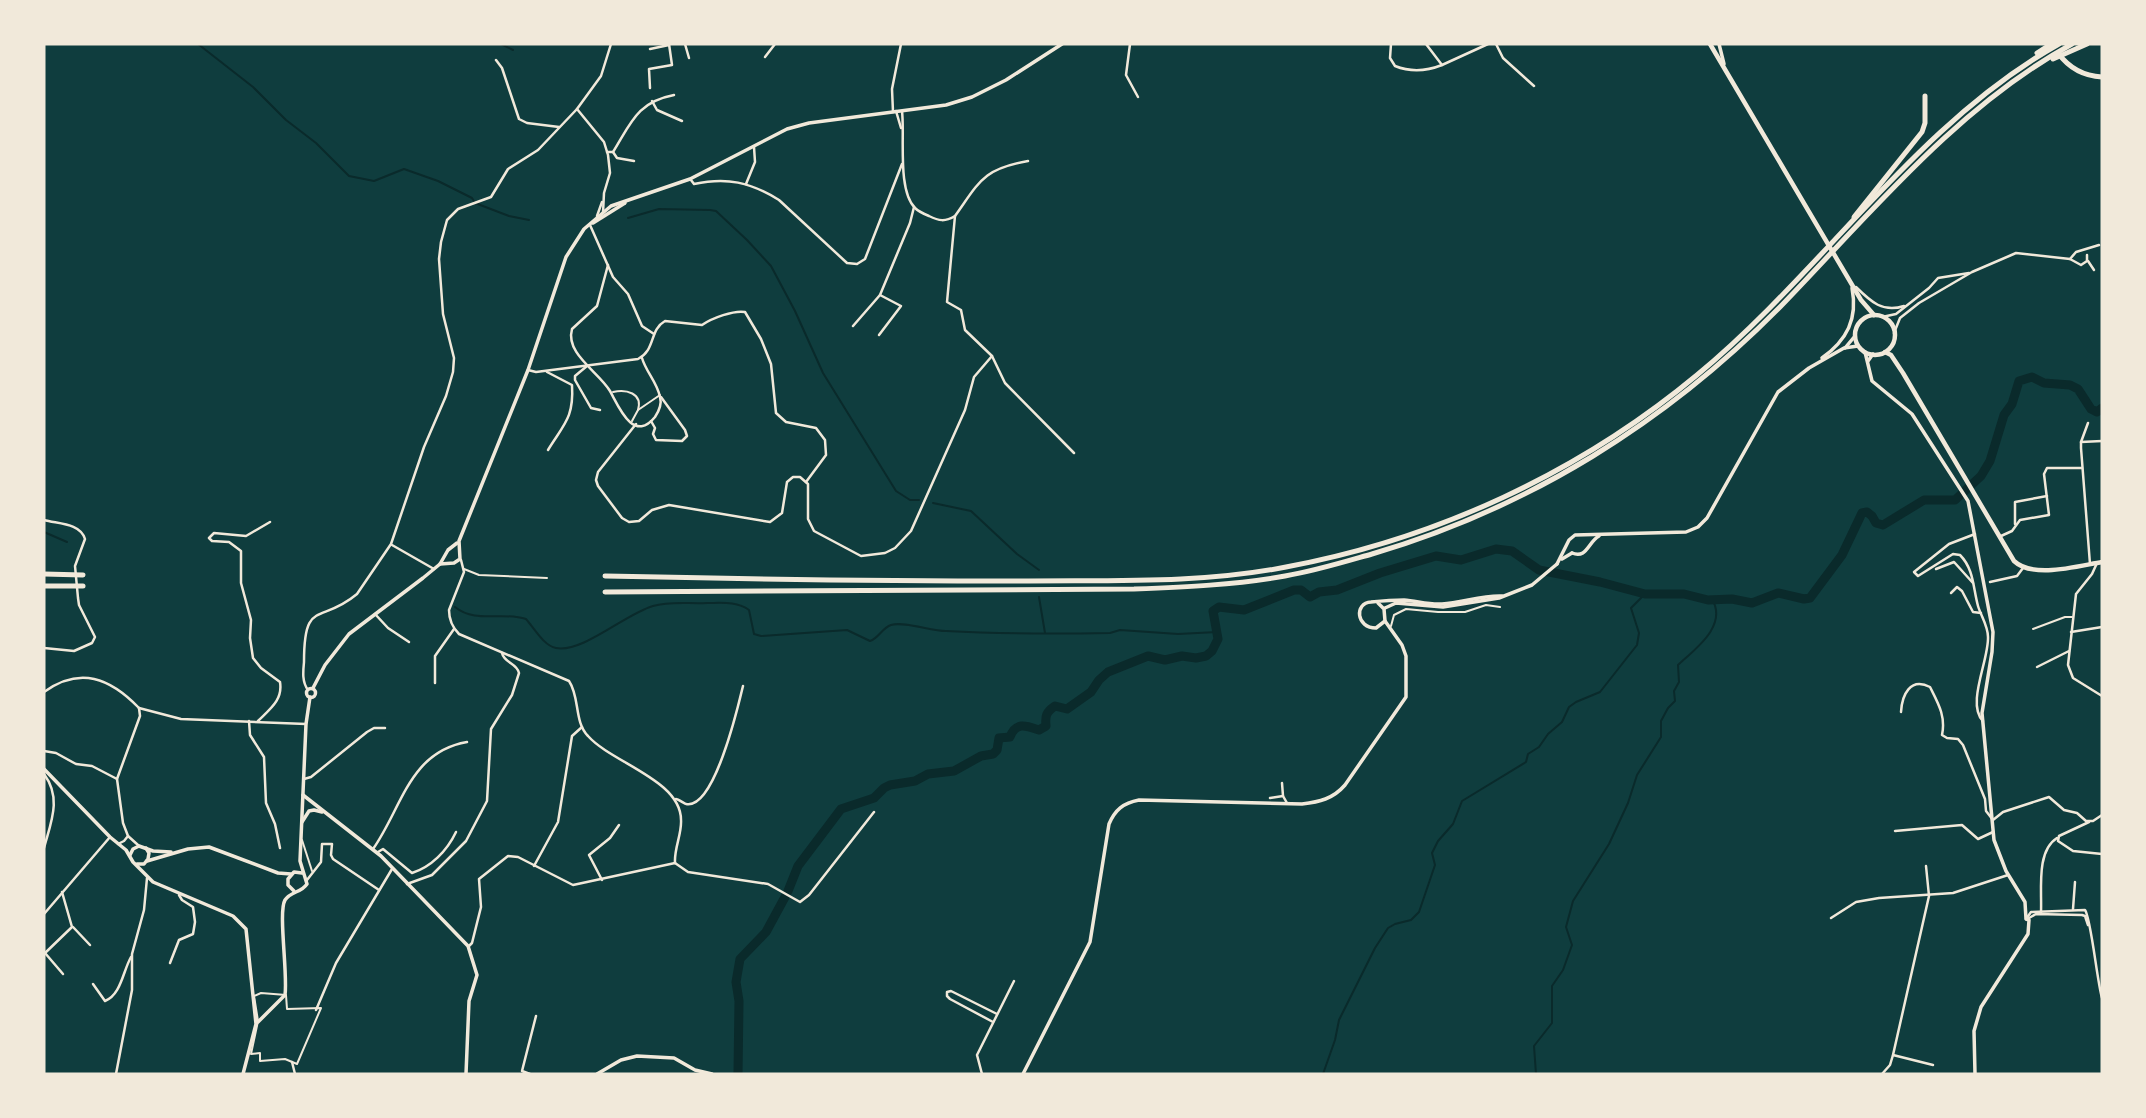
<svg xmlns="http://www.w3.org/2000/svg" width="2146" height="1118" font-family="Commissioner,sans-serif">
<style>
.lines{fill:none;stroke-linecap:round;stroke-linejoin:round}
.stream{stroke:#0a2a2b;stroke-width:2}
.river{stroke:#0a2a2b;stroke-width:9}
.service{stroke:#f1e9da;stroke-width:2}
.pedestrian{stroke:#f1e9da;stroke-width:2}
.minor{stroke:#f1e9da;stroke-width:2.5}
.tertiary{stroke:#f1e9da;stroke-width:3.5}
.secondary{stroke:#f1e9da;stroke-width:3.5}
.primary{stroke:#f1e9da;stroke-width:4.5}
.motorway{stroke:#f1e9da;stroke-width:5}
</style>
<rect width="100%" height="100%" fill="#0f3d3e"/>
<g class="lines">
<!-- stream -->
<g class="stream">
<polyline points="198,44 253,87 286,120 316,143 349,176 374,181 404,169 438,181 472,198 475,203 509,216 529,220"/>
<polyline points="501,44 513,50"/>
<polyline points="628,218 659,209 710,210 716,211 747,240 771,266 795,311 823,373 896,491 910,500 919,500"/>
<polyline points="933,503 971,511 1017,554 1039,570"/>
<polyline points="44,532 67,542"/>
<polyline points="1039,597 1045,633"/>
<path d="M455,607C476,624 502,611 526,619C534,628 544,646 556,648C583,653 625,614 653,606C670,601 690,604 707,603C721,603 737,601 749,610L754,634L761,636L847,630L870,641C879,638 882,628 891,625C904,621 931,631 946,631C1000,634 1055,634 1110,633L1120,630L1178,634L1217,632"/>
<polyline points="1323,1074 1335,1040 1339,1020 1375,948 1388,928 1395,924 1411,920 1419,912 1435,865 1432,853 1438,841 1453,824 1462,801 1526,762 1528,754 1539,747 1548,734 1562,722 1569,707 1576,702 1600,692 1637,645 1639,633 1631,608 1645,594"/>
<path d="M1536,1074L1534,1046L1552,1023V986L1563,970L1572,945L1566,927L1573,901L1609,844L1628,803L1637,775L1661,737V721L1668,708L1675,701L1674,691L1679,682L1678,665C1695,649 1728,626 1712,599"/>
</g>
<!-- river -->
<g class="river">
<path d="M788,891L798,866L841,809L874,798L884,788L890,785L915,781L928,774L954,771L981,756L993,754L997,750L999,738L1010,737C1016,721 1027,726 1039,730L1046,726C1045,716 1046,712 1055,706L1067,709L1091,692L1099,680L1108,672L1148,656L1165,660L1182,656L1196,658L1206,656L1212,651L1218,639L1213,611L1219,607L1244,610L1294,590H1301L1310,597L1319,592L1337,590L1380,573L1436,556L1461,560L1496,549L1512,551L1539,570L1600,582L1645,594H1684L1708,600L1732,599L1752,603L1778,593L1804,599L1810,598L1842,555L1862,513L1867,512L1872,516L1876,523L1883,525L1924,500H1955L1981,476L1990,461L2004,415L2012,404L2019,381L2032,377L2044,383L2070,385L2078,389L2091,409L2097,412L2102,408"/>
<polyline points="738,1074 739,1001 736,982 740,959 766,932 785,897"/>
</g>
<!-- service -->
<g class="service">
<path d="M613,392C626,389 643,393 638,410"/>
<polyline points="632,421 638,410 660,395"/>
<polyline points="464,569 479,575 547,578"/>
<polyline points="2033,629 2065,617 2072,617"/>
<polyline points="302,840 312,871"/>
</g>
<!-- pedestrian -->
<g class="pedestrian">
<polyline points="1391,626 1394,615 1406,609 1438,612 1465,612 1486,605 1500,607"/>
<polygon points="261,993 286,995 287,1009 321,1008 297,1064 285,1059 260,1061 260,1053 251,1054 258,1021 254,996"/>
</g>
<!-- minor -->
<g class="minor">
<polyline points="685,44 689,58"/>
<polyline points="1130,44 1126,75 1138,97"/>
<path d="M1391,44L1390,58L1395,66C1410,72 1427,71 1442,65"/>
<polyline points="1426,44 1442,65 1488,44"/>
<polyline points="1496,44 1503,58 1534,86"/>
<polyline points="650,49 669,45"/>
<polyline points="765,57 775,44"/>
<polyline points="496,60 502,68 519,119 527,123 559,127"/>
<polyline points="650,88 649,69 672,65 669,44"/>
<polyline points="652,101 657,110 682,121"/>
<polyline points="577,109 604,142 608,155 610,173 604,193 603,213"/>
<polyline points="896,111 901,128"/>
<path d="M902,111C905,135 897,190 915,208C919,212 924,214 929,216C939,221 945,222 955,216L947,302L961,310L965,330L992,356L1005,383L1074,453"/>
<polyline points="893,112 892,89 901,44"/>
<path d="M607,152H613C631,123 637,102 674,95"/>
<polyline points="613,152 617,158 634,161"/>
<path d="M691,180L694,184C727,177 750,182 779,200L847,263L857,264L865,259L902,164"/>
<polyline points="746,184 755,162 754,147"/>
<polyline points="597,216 602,202"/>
<path d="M955,216C980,181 983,169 1028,161"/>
<polyline points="590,225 613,277 628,294 642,326 654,334"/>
<polyline points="2070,259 2076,252 2099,245"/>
<polyline points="2088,261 2094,270"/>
<path d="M608,265L597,306L572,329C565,354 599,372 610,391C618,405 633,444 655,417C659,411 662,404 660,397C657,382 646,372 642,358"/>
<path d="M1856,287C1871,302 1883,313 1904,306"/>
<polyline points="1882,317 1896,314 1929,288 1938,278 1969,273"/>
<polyline points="853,326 880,295 910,223 914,207"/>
<polyline points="1894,333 1900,318 1919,303 1972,272 2016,253 2070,259 2081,265 2087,261 2087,255"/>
<polyline points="879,335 901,306 880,295"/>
<polyline points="587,366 575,376 575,380 591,408 600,410"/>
<path d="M528,370L536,372L638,359C656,350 649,330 665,321L702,325C712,318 734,310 745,312L761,339L771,364L776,413L786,422L816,428L825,440L826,455L806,482"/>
<path d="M547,372L572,385C574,418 564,424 548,450"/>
<polyline points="651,421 655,428 653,434 656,440 682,441 687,436 685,430 661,397"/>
<polyline points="636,424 598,472 596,480 598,486 622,518 629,522 639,521 652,510 669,505 770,522 782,513 787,482 793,477 800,477 808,484 808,519 814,531 861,556 885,553 895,548 911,531 965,410 974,377 992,356"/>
<polyline points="2081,442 2088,423"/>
<path d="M44,520C58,524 80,523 85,539L75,566L78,598L79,605L95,637L92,643L74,651L44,648"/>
<polyline points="2015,524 2015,502 2047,496"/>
<path d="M1975,534L1949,544L1914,572L1918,576L1953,554L1960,555C1974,569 1973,588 1978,606C1981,616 1988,626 1988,637C1989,660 1966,704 1983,721"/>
<polyline points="2001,536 2012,531 2020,520 2049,515 2044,474 2047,468 2082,468"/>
<polyline points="392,545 434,569"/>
<path d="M461,560L464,572L449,610C449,620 452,627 459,634L569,681C580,697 574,722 588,736C612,763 681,780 681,820C682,834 674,848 675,863"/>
<polyline points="2097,563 2092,574 2076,594 2068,665 2073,678 2102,696"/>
<polyline points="2090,564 2081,448 2081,442 2102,441"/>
<polyline points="1936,569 1954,562 1973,583"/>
<polyline points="1990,582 2017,576 2023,568"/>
<polyline points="1951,593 1957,587 1962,591 1973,612 1981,613"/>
<polyline points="375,614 388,628 409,642"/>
<polyline points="2071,632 2102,627"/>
<polyline points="2037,667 2069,651"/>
<polyline points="435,683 435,656 454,629"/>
<path d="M308,690C302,682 303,672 304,662C304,598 320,625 357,594L391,544L424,447L446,396L453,372L454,358L443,314L439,259L441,242L447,220L458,209L491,197L508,169L538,150L577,109L601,76L611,44"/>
<path d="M44,692C80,666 110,678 139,708"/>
<polyline points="139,708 181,719 306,724"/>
<path d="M1901,712C1902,695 1910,677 1930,687C1938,703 1946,716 1942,735L1947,738L1958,739L1963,745L1985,799L1986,811L1993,820L2003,812L2049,797L2064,810L2077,813L2086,821H2093L2102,815"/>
<polyline points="249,721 250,735 264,757 266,803 275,824 280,848"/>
<path d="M258,721C270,709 283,700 280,682L261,668L253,658L250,638L251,620L241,583V551L229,542L212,541L209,538L214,533L246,536L270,522"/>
<polyline points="44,751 56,753 76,764 92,766 117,779"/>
<path d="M44,774C62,798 51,822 44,848"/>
<polyline points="304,779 311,777 367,732 374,728 385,728"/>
<polyline points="1282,783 1283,796 1287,803"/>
<polyline points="1270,798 1283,796"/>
<path d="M676,799C678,799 685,804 686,804C714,810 738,707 743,686"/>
<polyline points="2089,822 2059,836 2058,841 2073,851 2102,854"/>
<polyline points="1895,831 1962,825 1978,839 1993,832"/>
<polyline points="118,844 124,841 128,836"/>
<polyline points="138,845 128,836 123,823 117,779 140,716 139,708"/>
<path d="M373,849C402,808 409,752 467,742"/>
<path d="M378,852L383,849L412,873C431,867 447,851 456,832"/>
<polyline points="675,863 688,872 768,884 800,902 809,895 874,812"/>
<polyline points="534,866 558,822 572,736 582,727"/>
<polyline points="307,880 321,862 322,844 332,844 331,855 333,859 379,890"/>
<polyline points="602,880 589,855 610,838 619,825"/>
<path d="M407,884L432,875L466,841L487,801L491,729L512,695L519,673C517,663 504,663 502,653"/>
<polyline points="2073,909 2075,882"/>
<path d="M2041,912C2042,890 2036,851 2057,838"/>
<polyline points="44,914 110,837"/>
<polyline points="1831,918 1856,902 1879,898 1953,893 2008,875"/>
<polyline points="2029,918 2036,914 2082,915 2085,916 2088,925"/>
<path d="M2026,919L2031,912L2085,910C2091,918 2097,981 2102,998"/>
<polyline points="73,927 90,945"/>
<polyline points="469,946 472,943 481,907 479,879 508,856 518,857 573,885 675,863"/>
<polyline points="45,953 63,974"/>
<polyline points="44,954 72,927 62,892"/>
<polyline points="170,963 179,940 193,934 195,922 193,907 182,900 179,895"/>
<path d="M93,984L105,1001C121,995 123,971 131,957"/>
<polyline points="316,1010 336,963 392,869"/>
<polyline points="993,1022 950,999 947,996 947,992 951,991 997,1014"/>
<polyline points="1893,1055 1933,1065"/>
<polyline points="292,1062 295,1074"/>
<polyline points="116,1074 132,990 132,954 144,910 147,878"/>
<polyline points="530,1074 522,1071 536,1016"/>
<polyline points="982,1074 977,1055 1014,981"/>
<polyline points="1882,1074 1890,1065 1893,1055 1929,896 1926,866"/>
</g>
<!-- tertiary -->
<g class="tertiary">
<polyline points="1719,44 1724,64"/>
<polyline points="1845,348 1855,336"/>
<polyline points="1865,352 1872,381 1912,414 1968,501 1993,632 1992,652 1982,713 1994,840 2006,871 2025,902 2026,919 2029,920 2028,934 1981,1007 1974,1031 1975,1074"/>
<path d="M1822,358C1847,340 1858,319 1852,288"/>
<polyline points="1868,361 1873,354"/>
<path d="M1572,553C1587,559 1588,542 1599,536"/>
<polyline points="1562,559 1572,553"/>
<polyline points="1557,564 1569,540 1575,535 1686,532 1698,527 1707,518 1778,392 1809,368 1844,348 1858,346"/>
<path d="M1378,603L1384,609L1385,621L1376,628C1356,628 1354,603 1371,602C1381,601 1394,600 1404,600C1417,601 1429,605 1442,604C1462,603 1482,595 1502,596"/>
<polyline points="1385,608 1396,603 1443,607 1499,598 1532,585 1557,564"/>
<polyline points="303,795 381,856 468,946 477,975 469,1001 466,1074"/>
<polyline points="302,822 309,811 314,810 322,812"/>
<polyline points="597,1074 621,1060 637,1056 674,1058 695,1070 712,1074"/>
<path d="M1023,1074L1090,942L1109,824C1115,810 1123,803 1139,800L1302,804C1319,802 1333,799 1345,785L1406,697V656L1402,645L1385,621"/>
</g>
<!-- secondary -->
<g class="secondary">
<polyline points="593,223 625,203"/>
<polyline points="440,564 454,563 460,559 459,541 528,370 566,257 584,229 611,206 690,179 787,129 809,123 946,105 972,97 1006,80 1062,44"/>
<polyline points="313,688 325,665 349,634 423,578 440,564 448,550 457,543"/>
<circle cx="311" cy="693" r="4.5"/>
<polyline points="44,769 110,837 126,850 133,862 153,882 233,916 246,929 256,1024 243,1074"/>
<polyline points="130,855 133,849 139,846 153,851 171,852"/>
<polyline points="147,861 188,849 209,847 278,873 291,874"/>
<polyline points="137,864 144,864 148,859 149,853 146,848"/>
<polyline points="294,891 288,885 288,879 294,872 302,873"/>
<path d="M258,1022L285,995C288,974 278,912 285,900C291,891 301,893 307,884L300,861L306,724L310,697"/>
</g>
<!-- primary -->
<g class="primary">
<polyline points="1710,44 1861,300 1874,315"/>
<circle cx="1875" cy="335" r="20"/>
<path d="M1885,352L1891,355L1903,373L2014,561C2033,579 2078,566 2102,562"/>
</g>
<!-- motorway -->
<g class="motorway">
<polyline points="2037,53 2051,44"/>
<path d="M2058,53C2069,68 2083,76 2102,77"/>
<polyline points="2053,59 2087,44"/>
<polyline points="1854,217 1922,132 1925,123 1925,96"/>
<polyline points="44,574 83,575"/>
<path d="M605,576C745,579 884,581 1024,581C1111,580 1200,584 1286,567C1436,539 1579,473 1697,375C1823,271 1915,125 2059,44"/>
<polyline points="44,586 83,586"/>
<path d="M605,592L1134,589C1185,587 1235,585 1285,576C1315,571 1344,562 1372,554C1529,508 1667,422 1781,306C1871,213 1957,107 2072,44"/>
</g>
</g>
<!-- border -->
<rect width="2146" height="1118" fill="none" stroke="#f1e9da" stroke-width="91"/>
</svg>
